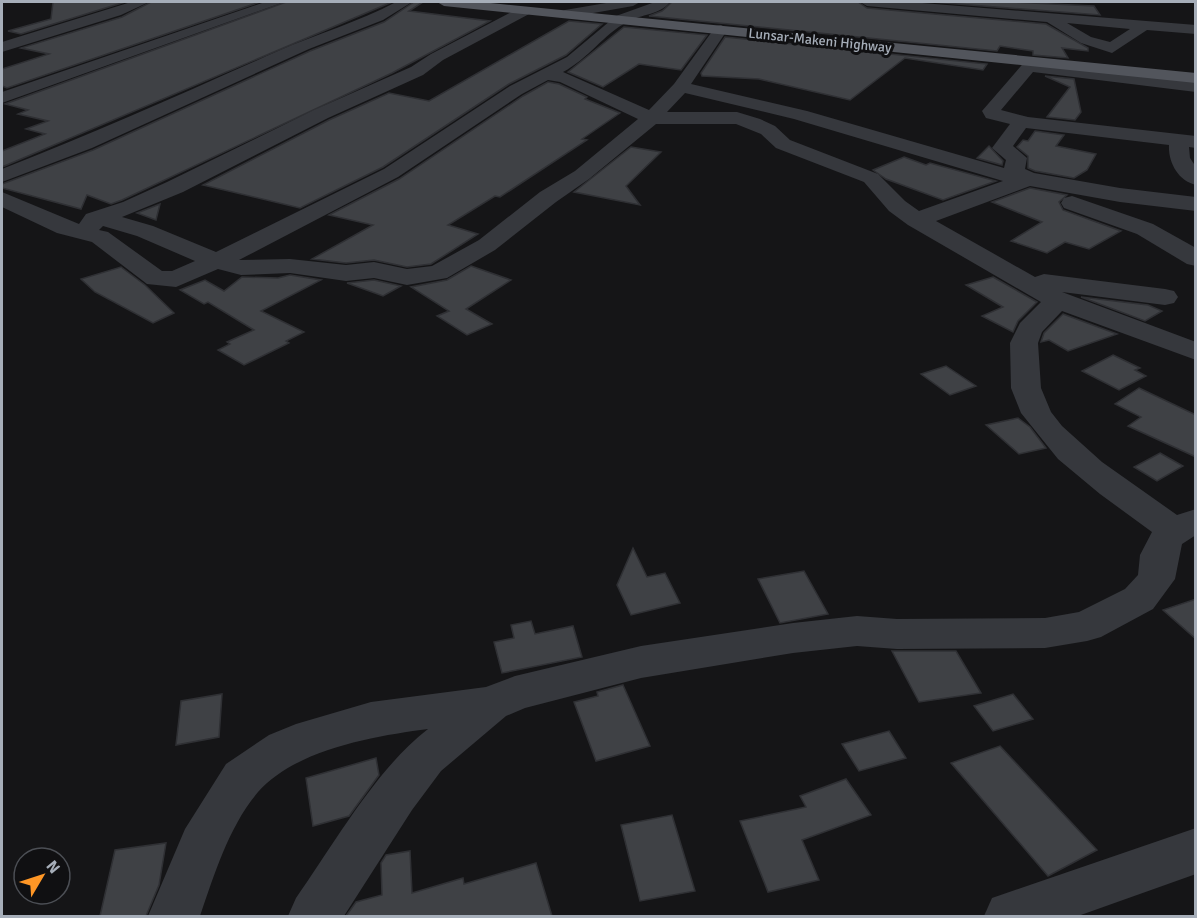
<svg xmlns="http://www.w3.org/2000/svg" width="1197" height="918" font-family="Signika,sans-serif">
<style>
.building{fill:#3f4145;stroke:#2f3034;stroke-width:1.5}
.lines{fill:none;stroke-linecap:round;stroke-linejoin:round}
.minor{fill:#36383d;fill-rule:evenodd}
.major{fill:#52555c;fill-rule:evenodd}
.labels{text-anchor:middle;stroke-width:6;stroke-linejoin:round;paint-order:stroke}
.far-street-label{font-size:14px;fill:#a6aeb9;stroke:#101012}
</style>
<rect width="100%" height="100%" fill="#151517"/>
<!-- building -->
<g class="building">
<polygon points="53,2 125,2 21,34 8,31 51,19"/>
<polygon points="151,2 260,2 7,88 2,86 2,69 49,54 21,48 122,17"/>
<polygon points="286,2 392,2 2,167 2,151 45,134 26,129 48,121 18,114 28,110 5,104"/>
<polygon points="414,2 423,2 409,11 490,21 392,73 122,200 111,204 87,195 81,209 2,188 2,184 93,150 310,51 384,22"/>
<polygon points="672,2 858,2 867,8 1046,24 1088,48 1088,51 1062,48 1068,58 1033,55 1033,51 1000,46 997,51 649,16 662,11"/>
<polygon points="932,2 1012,2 1094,6 1100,15"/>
<polygon points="569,21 602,24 566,55 509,84 383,167 300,208 203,185 329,120 389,93 429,101"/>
<polygon points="624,27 707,35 681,70 639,64 603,87 568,72"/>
<polygon points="725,37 987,64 983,70 905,58 850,100 759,79 702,76 701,73"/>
<polygon points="1045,76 1074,79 1081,112 1075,120 1047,117 1070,87"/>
<polygon points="548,82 559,84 587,97 585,99 620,113 582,139 587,140 500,197 495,196 448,225 478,234 431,264 407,267 374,260 346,263 312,259 373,225 329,215 399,179 523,96"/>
<polygon points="1035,131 1064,135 1056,146 1096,154 1087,170 1074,178 1035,171 1028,168 1028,156 1017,147 1023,140 1028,141"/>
<polygon points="989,146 1003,161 1002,165 977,158"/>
<polygon points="631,147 661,152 626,186 640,205 574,192"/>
<polygon points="904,157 926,165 930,163 996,181 943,200 886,179 873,170"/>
<polygon points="1030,188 1067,195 1059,202 1063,210 1121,231 1089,249 1065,242 1047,253 1011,241 1042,222 992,202"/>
<polygon points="160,204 156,220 137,213"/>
<polygon points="471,266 511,280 466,309 492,324 467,335 437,316 449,311 411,287 447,280"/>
<polygon points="121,267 145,285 174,313 153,323 95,292 81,279"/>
<polygon points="290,275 321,280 261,311 304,332 286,341 289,343 244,365 218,350 230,344 227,342 254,330 208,302 204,304 180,290 205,280 224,291 242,277 278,278"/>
<polygon points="993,277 1037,302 1018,321 1013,332 982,316 1003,307 966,285"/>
<polygon points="374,280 401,286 383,296 347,283"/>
<polygon points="1081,297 1148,305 1162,311 1145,321"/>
<polygon points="1063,314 1117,334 1068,351 1049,340 1041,342 1044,333"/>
<polygon points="1113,355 1140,368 1135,370 1146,376 1119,390 1082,371"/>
<polygon points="946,366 976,386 950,395 921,374"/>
<polygon points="1139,388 1196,415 1196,457 1128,426 1141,417 1115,404"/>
<polygon points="1018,418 1030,427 1046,448 1019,454 986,425"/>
<polygon points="1160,453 1183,466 1157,481 1134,467"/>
<polygon points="633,548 647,577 665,573 680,603 631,615 617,585"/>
<polygon points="804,571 828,614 780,623 758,579"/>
<polygon points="1196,599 1196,639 1163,610"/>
<polygon points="531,621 535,634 573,626 582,657 502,673 494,642 514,638 511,625"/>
<polygon points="892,651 956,651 981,693 919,702"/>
<polygon points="623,685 650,746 596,761 574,702 598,696 597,692"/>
<polygon points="222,694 219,737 176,745 181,701"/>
<polygon points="1013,694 1033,719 993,731 974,706"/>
<polygon points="889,731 906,758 859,771 842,744"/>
<polygon points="1000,746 1097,850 1048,876 951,763"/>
<polygon points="376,758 379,775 349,816 313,826 306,778"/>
<polygon points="846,779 871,815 802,840 819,880 768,892 740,821 806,807 800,796"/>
<polygon points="672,815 695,891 640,901 621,825"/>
<polygon points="166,843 159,885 146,916 100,916 115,850"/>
<polygon points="410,851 412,893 463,878 464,884 536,863 552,916 346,916 356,902 382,895 381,863 386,855"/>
</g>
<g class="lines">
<!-- minor -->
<g class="minor">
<polygon points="131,2 149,2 121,15 2,52 2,42"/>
<polygon points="265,2 284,2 2,103 2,92"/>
<path d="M396,2H412L383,20L309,49L92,148L2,182V169C95,133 186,92 278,51C317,34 358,22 396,2Z"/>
<polygon points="612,2 640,2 633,6 565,18 558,14 565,10"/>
<path d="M655,2H670C660,15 641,14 627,22C604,34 588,59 563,72L649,110L674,84L716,26L721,25L728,29L691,84L807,111L1004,168L1006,160L992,148L1010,124L986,118L982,111L1027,59H1039L1040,63L1196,82V92L1033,72L1001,110L1028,117L1196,136V148L1189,147L1190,158L1196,167V185C1178,181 1168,162 1169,145L1026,128L1013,146L1027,158L1025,169L1034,173L1120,188L1196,197V211L1120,202L1030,186L936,221L1035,277L1044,274L1165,289L1174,291L1178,297L1174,303L1165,305L1062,292L1196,342V360L1062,311L1042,332L1038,343L1041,388L1051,412L1062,426L1102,462L1177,515L1196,509V535L1182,544L1175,579L1153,609L1101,637L1087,641L1045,648L897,649L857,646L793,653L641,678L525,708L506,716L441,771L412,810L344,916H288L296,898C334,844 376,769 428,729C375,736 296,749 258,792C229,826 214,875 200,916H148L185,829L226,764L269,735L296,724L371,702L486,687L515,676L641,646L793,623L857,616L897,619L1045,618L1079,612L1125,589L1138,575L1140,555L1152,532L1100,494L1058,459L1021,413L1011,388L1010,343L1020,323L1041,302L908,225L889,211L864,182L776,148L761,134L736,124H656L589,179L556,202L495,250L447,278L407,285L374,278L346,281L290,273L241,275L218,269L176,287L147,284L92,242L57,233L2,207V192L79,224L86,214L123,202L167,182L314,110L411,67L431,54L521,7H531V13L443,60L423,75L328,118L183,192L122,217L153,226L216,252L384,169L510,86L567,57L616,16ZM548,80L560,82L638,119L575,171L540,192L479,240L432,266L407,269L374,262L346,265L290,259L239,260L398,177L522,94ZM685,93L794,119L1003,181L919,211L905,201L878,174L790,140L775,126L760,119L737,112H667ZM103,226L137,236L195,261L172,271H162L108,232L99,230Z"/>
<path d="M860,2H910L1196,25V34L1147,30L1112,53L1081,43L1047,22L867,6ZM1067,23L1130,29L1110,42L1091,37Z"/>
<polygon points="1072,196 1153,224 1196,248 1196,266 1187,264 1137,234 1064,208 1061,203 1064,198"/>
<polygon points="1196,828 1196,874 1078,916 984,916 992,898"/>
</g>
<!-- major -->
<polygon class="major" points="437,2 481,2 1196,73 1196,83 444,6"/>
</g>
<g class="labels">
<!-- far-street labels -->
<g class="far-street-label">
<text transform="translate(820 40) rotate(6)" y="5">Lunsar-Makeni Highway</text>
</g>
</g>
<!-- border -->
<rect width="1197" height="918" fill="none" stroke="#a6aeb9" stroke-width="6"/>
<!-- north arrow -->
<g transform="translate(42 876) rotate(51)"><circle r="28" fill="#101012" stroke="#4c4f55" stroke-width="1.5"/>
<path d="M0-4.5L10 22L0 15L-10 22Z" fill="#ff9726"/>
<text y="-9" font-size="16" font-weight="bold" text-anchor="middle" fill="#a6aeb9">N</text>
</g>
</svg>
